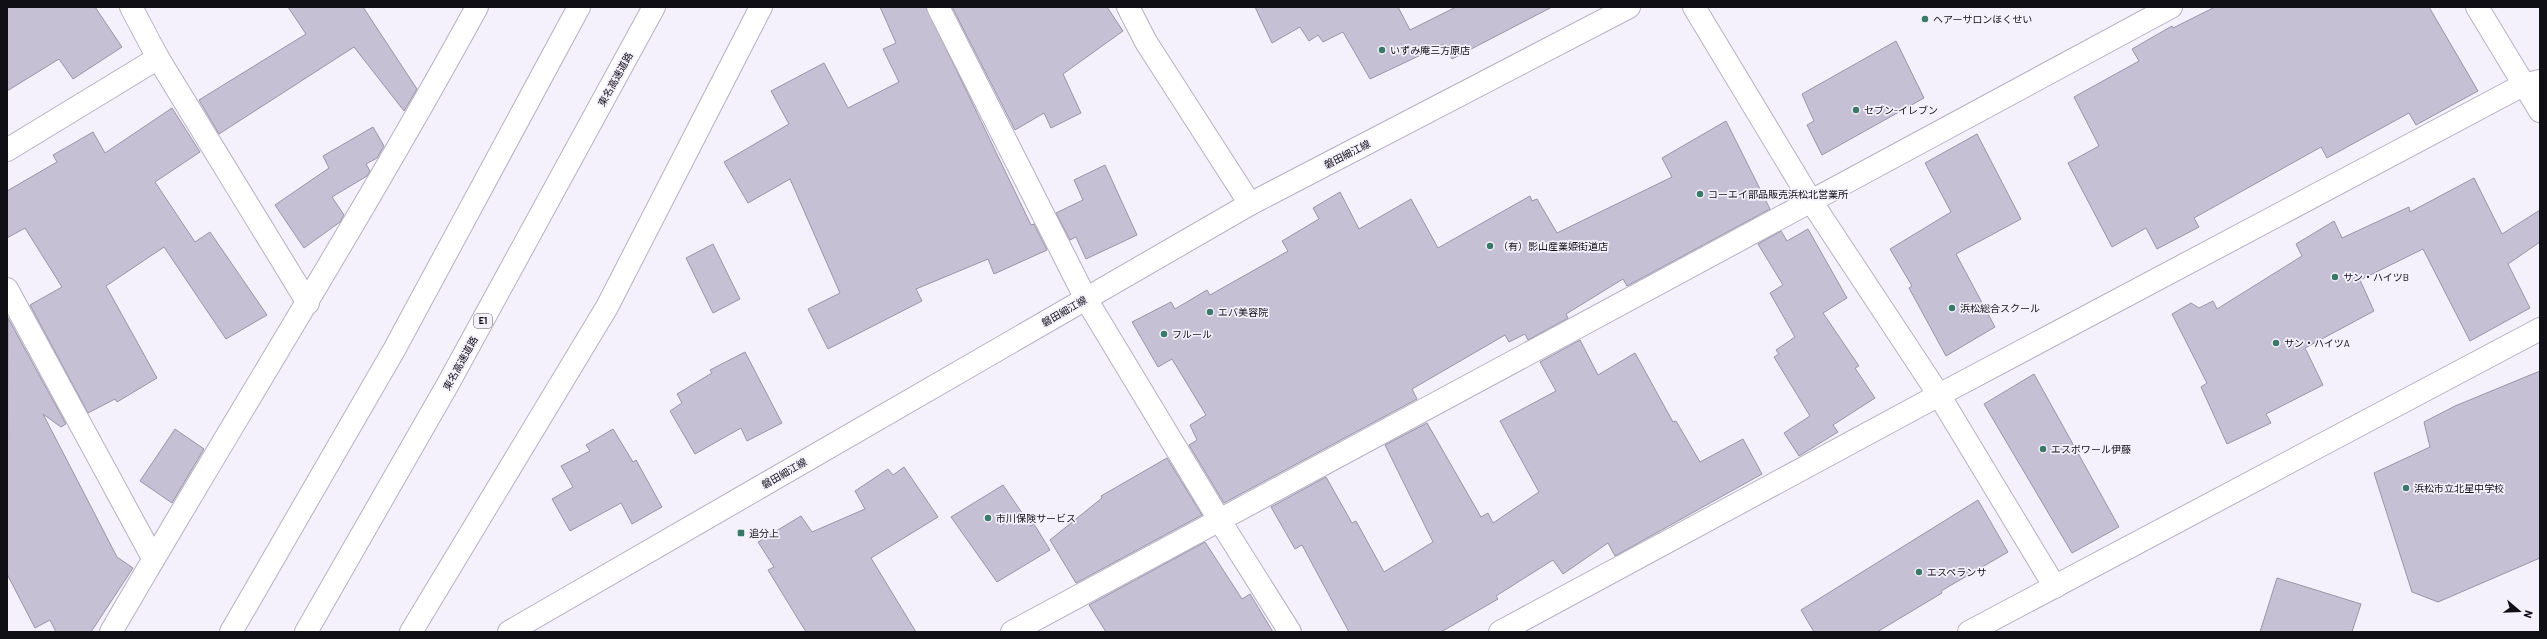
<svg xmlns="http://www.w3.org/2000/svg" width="2547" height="639" font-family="Barlow,'Noto Sans JP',sans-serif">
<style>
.building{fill:#c6c0d4;stroke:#9994a7}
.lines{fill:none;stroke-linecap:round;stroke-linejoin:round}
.street-casing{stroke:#b6b0c3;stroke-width:24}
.secondary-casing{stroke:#b6b0c3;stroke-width:24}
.highway-casing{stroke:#b6b0c3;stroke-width:24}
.street{stroke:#fff;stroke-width:22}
.secondary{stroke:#fff;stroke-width:22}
.highway{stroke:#fff;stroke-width:22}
.poi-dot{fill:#397968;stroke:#f4f1fd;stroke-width:1.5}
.labels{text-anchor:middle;stroke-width:3.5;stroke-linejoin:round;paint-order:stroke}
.shield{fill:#f4f1fd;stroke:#55535b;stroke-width:1}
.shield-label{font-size:9px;font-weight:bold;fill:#110f16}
.poi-label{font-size:10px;fill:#110f16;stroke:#f4f1fd;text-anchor:start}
.street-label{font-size:10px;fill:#110f16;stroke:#f4f1fd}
</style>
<rect width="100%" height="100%" fill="#f4f1fd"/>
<!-- building -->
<g class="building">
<polygon points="7,7 95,7 122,47 73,79 59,59 7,91"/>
<polygon points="288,7 363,7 417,89 404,111 354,47 219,134 199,100 306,34"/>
<polygon points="880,7 926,7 1031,225 1034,224 1047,250 994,274 988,259 916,289 922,301 828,349 808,309 840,293 790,179 748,203 724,162 789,124 771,91 824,63 848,108 899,82 883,49 896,43"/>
<polygon points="952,7 1107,7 1123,31 1063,74 1081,113 1051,128 1044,113 1015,130"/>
<polygon points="1255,7 1398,7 1410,30 1456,7 1552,7 1452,59 1444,44 1370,79 1343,32 1323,42 1318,35 1309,41 1300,27 1272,43"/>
<polygon points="2215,7 2429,7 2478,91 2416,125 2409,113 2327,158 2321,147 2194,218 2199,227 2157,249 2146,228 2112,247 2068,163 2099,146 2074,97 2139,61 2132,49 2172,26 2173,28"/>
<polygon points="1896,41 1924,98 1822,155 1807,125 1814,121 1802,94"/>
<polygon points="172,108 200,152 155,182 195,242 210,232 267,315 226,339 164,247 106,286 157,378 117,402 115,399 88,413 30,305 62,287 25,228 7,238 7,191 57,162 53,155 93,132 105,153"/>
<polygon points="1726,121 1770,209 1627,286 1623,279 1566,314 1568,318 1528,340 1525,334 1509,342 1505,335 1412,389 1417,399 1224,503 1189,445 1197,440 1190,425 1206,415 1172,359 1158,367 1132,322 1171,302 1175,309 1207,290 1210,295 1288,251 1282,241 1319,219 1313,208 1340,192 1359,229 1411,199 1438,248 1530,196 1532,201 1537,199 1557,233 1672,177 1662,158"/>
<polygon points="373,127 384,146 377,158 366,164 370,171 367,176 332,197 344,215 340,222 304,248 275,205 329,168 323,156"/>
<polygon points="1977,134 2021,219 1956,254 1995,327 1946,356 1909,288 1912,286 1890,249 1951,212 1925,163"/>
<polygon points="1105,165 1137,235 1086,259 1076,237 1070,240 1056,213 1083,200 1074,180"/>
<polygon points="2474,178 2502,234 2540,210 2540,242 2508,264 2530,308 2470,341 2423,249 2360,280 2374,311 2305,348 2323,385 2266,414 2271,423 2227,444 2201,387 2207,383 2172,314 2191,303 2199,308 2213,301 2217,309 2302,256 2296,244 2334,221 2342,238 2409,207 2410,212"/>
<polygon points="1808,229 1847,298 1823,313 1859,366 1855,368 1875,398 1833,425 1838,432 1799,456 1784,433 1810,416 1774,357 1779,354 1776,350 1795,337 1770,293 1783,285 1758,244 1781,231 1787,241"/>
<polygon points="713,244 740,299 713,313 686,258"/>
<polygon points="8,318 66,424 61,427 43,414 117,557 133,568 91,632 56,632 50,620 35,628 7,574"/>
<polygon points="1580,340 1598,375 1635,353 1673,422 1676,421 1700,462 1743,439 1762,474 1615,556 1608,543 1563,574 1553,560 1496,596 1498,599 1441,632 1349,632 1302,545 1295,549 1271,507 1326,477 1352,523 1356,521 1384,572 1433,542 1385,445 1427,423 1481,517 1488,513 1493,523 1539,492 1500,421 1556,391 1540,362"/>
<polygon points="745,352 782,423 747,441 741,428 695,454 670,411 682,403 677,394 712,373 710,370"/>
<polygon points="2540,371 2540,558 2438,602 2412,592 2374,473 2430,447 2424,422 2455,406"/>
<polygon points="2034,374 2119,527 2072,553 1984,404"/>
<polygon points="175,429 204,449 172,503 140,481"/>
<polygon points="613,429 633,462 636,460 662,507 632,524 621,503 570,531 552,499 573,487 561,466 590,451 586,445"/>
<polygon points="1167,458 1202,515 1076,583 1050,540 1102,498 1101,496"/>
<polygon points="904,467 938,517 871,558 916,632 806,632 768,570 774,567 758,542 801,516 812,532 865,509 855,491 888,469 893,475"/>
<polygon points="1003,485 1031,526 1034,524 1050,550 997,582 951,517"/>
<polygon points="1978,500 2008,552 1941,591 1942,593 1877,632 1814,632 1801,610"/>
<polygon points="1205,542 1242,599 1250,594 1273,632 1106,632 1089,605"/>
<polygon points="2277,578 2361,604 2352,632 2260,632"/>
</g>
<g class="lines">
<defs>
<g id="street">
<polyline points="131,7 158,58 308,303"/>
<polyline points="938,7 1086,299 1220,521 1290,632"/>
<polyline points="1128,7 1146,42 1250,204"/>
<polyline points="1694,7 1811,201 1939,395 2055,587"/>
<polyline points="2477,7 2540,111"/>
<polyline points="7,150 158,58"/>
<polyline points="7,289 153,558"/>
<path d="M111,632C232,423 361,219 477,7"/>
<polyline points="411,632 607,307 761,7"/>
<polyline points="1012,632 2171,7"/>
<polyline points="1500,632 1939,395 2523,85 2540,81"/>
<polyline points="1969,632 2540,329"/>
</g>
<polyline id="secondary" points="509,632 1250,204 1629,7"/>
<g id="highway">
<polyline points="231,632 394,350 579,7"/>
<polyline points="306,632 448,384 654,7"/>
</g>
</defs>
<!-- street casing -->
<use href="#street" class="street-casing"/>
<!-- secondary casing -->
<use href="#secondary" class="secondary-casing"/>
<!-- highway casing -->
<use href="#highway" class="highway-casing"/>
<!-- street -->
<use href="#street" class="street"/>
<!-- secondary -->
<use href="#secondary" class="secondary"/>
<!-- highway -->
<use href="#highway" class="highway"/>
</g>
<!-- markers -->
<g class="poi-dot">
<circle cx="1925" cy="19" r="4"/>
<circle cx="1382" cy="50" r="4"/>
<circle cx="1856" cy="110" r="4"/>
<circle cx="1700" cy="194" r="4"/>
<circle cx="1490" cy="246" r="4"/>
<circle cx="2335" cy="277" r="4"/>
<circle cx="1952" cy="308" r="4"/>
<circle cx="1210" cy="312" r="4"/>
<circle cx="1164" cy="334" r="4"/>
<circle cx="2276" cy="343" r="4"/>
<circle cx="2043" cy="449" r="4"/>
<circle cx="2406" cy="488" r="4"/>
<circle cx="988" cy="518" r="4"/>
<rect x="737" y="529" width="8" height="8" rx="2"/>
<circle cx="1919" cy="572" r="4"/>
</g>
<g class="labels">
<!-- shield labels -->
<rect class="shield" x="474" y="314" width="18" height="14" rx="3"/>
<g class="shield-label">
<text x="483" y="324">E1</text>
</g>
<!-- poi labels -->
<g class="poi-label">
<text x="1933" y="23">ヘアーサロンほくせい</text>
<text x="1390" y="54">いずみ庵三方原店</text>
<text x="1864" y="114">セブン-イレブン</text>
<text x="1708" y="198">コーエイ部品販売浜松北営業所</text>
<text x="1498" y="250">（有）影山産業姫街道店</text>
<text x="2343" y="281">サン・ハイツB</text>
<text x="1960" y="312">浜松総合スクール</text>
<text x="1218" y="316">エバ美容院</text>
<text x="1172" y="338">フルール</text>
<text x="2284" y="347">サン・ハイツA</text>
<text x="2051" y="453">エスポワール伊藤</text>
<text x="2414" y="492">浜松市立北星中学校</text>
<text x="996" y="522">市川保険サービス</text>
<text x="749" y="537">追分上</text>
<text x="1927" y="576">エスペランサ</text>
</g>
<!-- street labels -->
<g class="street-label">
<text transform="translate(615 79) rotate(-61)" y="4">東名高速道路</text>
<text transform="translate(1347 154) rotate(-27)" y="4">磐田細江線</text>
<text transform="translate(1064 311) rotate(-30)" y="4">磐田細江線</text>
<text transform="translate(460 363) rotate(-61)" y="4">東名高速道路</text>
<text transform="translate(784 473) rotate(-30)" y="4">磐田細江線</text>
</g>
</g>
<!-- border -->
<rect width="2547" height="639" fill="none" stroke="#110f16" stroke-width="16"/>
<!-- north arrow -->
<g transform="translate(2519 611) rotate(109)" stroke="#f4f1fd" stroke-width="3" paint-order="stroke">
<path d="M0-3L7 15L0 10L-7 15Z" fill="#110f16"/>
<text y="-6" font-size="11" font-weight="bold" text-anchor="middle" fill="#110f16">N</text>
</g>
</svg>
